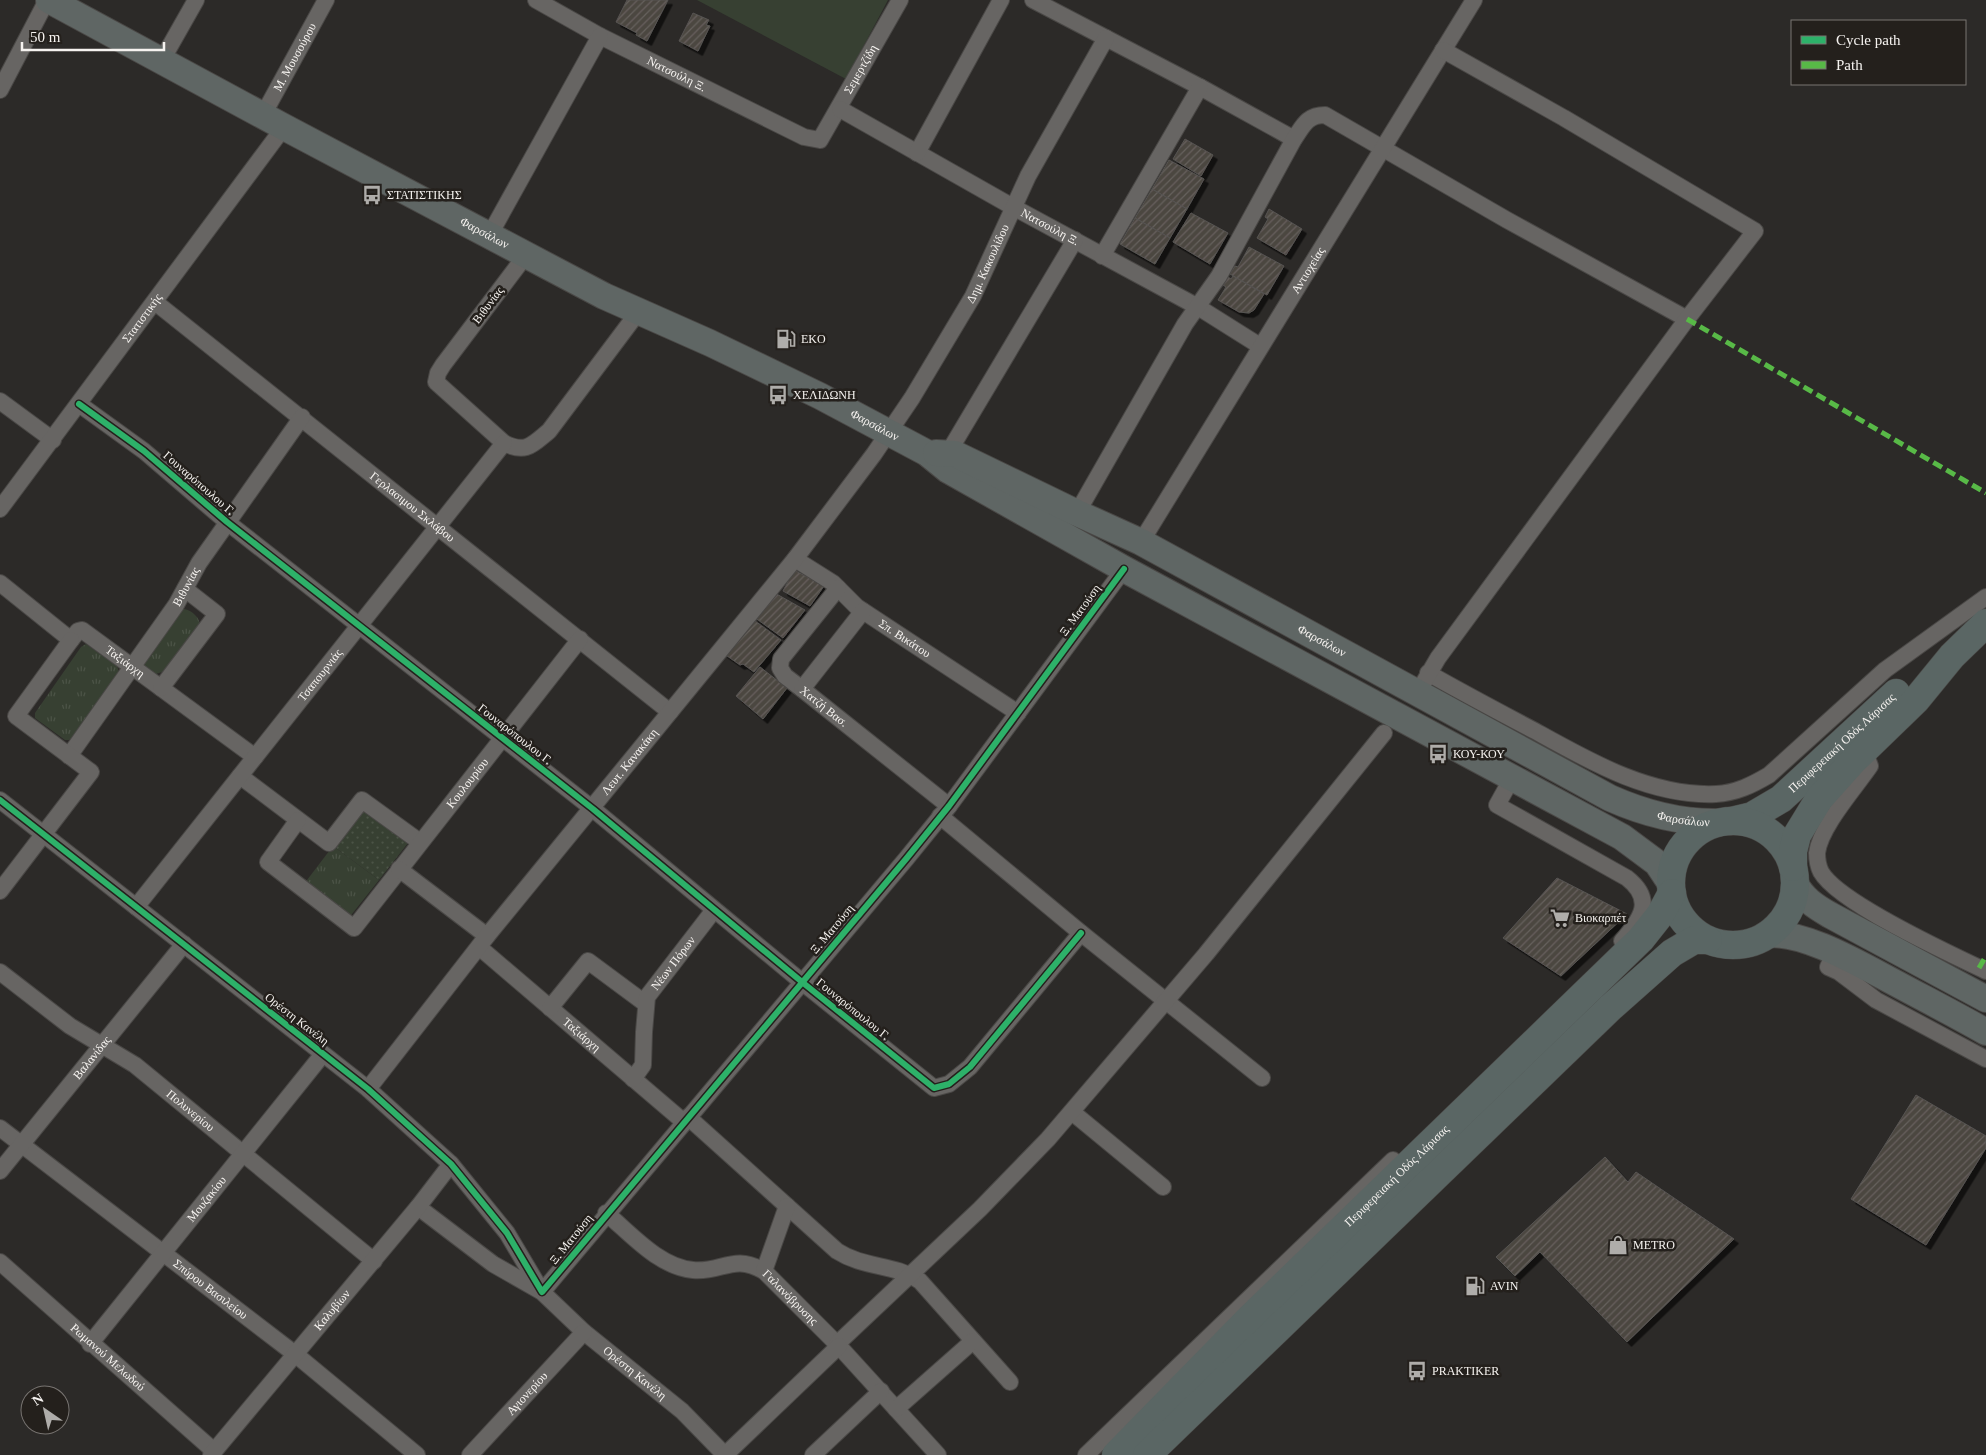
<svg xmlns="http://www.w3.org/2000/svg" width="1986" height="1455" font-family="Georgia,serif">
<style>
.grass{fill:url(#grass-tufts)}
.park{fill:url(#park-dots)}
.garden{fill:#374032}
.building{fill:url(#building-hatch);stroke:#565452;filter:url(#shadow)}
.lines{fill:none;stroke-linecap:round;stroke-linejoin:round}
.street-casing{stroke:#4a4846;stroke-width:18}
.primary-casing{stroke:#4a4846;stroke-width:28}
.highway-casing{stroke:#4a4846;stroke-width:29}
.street{stroke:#676563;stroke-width:16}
.primary{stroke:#5f6664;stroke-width:26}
.highway{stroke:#5a6664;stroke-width:28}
.quiet{stroke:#58b947;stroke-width:5;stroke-dasharray:10 5;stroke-linecap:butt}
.cycleway-casing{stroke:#24201c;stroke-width:9}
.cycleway{stroke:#2db169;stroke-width:6}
.labels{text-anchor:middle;stroke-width:5;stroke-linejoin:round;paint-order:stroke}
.street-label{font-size:12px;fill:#f6f3f0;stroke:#24201c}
.poi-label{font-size:12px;fill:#f6f3f0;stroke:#24201c;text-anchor:start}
</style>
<defs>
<pattern id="grass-tufts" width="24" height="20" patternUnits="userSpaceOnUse" patternTransform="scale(1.25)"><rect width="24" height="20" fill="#374032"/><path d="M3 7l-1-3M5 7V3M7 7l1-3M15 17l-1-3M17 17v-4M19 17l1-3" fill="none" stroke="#4b5346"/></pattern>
<pattern id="park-dots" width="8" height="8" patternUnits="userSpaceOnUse" patternTransform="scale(1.25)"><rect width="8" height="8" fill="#374032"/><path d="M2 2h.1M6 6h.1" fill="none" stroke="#4b5346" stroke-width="1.8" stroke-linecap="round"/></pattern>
<pattern id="building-hatch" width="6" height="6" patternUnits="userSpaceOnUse" patternTransform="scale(1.25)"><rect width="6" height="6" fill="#4c4641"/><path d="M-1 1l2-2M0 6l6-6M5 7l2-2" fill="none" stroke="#66615d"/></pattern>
<filter id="shadow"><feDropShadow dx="4.5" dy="4.5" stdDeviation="0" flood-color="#0009"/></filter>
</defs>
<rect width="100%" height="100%" fill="#2c2a28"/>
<!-- grass -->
<g class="grass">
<path d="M184,609C192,610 200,618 200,626L162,672L156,674L144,666V662L181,610Z"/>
<polygon points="86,644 117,666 119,672 76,735 69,740 65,740 35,718 35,713 81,647"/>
<polygon points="333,846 379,880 348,919 304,884"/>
</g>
<!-- park -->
<polygon class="park" points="362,809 408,843 379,880 333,846"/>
<!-- garden -->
<polygon class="garden" points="697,0 888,0 846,79"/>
<!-- building -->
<g class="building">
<polygon points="627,0 668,0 647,41 636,35 637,33 616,22"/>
<polygon points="693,13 709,20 706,25 710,26 698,51 679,41"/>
<polygon points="1185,139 1213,155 1201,176 1173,159"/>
<polygon points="1169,160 1204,179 1187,209 1152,189"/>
<polygon points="1152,189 1187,209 1170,238 1135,218"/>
<polygon points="1269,209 1302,229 1286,255 1257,238 1268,219 1265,217"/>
<polygon points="1191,213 1228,233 1210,264 1173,242"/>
<polygon points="1135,218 1170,238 1155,264 1120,244"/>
<polygon points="1249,247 1284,266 1267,295 1230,274 1235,266 1238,267"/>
<polygon points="1233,276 1264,294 1254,310 1249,313 1239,312 1218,300 1226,287 1223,285 1228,277 1231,279"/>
<polygon points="794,570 824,586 810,606 783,591"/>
<polygon points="773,592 805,610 783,638 754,617"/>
<polygon points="751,618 781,640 754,672 743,664 740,665 723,653"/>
<polygon points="760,667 787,688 763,719 736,696"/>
<polygon points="1557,878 1627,914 1561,976 1503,938"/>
<polygon points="1916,1095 1986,1136 1986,1148 1926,1245 1851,1199"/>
<polygon points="1605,1157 1628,1182 1636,1172 1734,1239 1627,1342 1540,1252 1515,1276 1496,1257"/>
</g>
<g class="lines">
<defs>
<g id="street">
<path id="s1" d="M536,0L600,36L804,137L820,140L900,0"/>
<polyline points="1033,0 1200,87 1294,139"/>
<polyline points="162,60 196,0"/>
<polyline points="0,90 47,0"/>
<path id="s2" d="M840,109L1013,207L1198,307L1260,346"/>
<path id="s3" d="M263,115L326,0"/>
<polyline points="917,153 1001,0"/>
<polyline points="489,236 600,36"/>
<path d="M526,255L443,365L438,373L436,382L504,443C526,454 532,445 549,431L639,311"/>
<polyline points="1102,256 1200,87"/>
<path id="s4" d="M155,302L670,712"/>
<polyline points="0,401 53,440"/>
<polyline points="79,404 144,451 227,522 593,809 802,982 934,1088 949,1084 970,1067 1081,933"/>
<polyline points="948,453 1075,240"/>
<path id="s5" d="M0,509L284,127"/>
<path d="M1077,513L1185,324L1219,276L1294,139C1303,126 1307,115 1325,115L1507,220L1687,319"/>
<path id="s6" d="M1141,542L1474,0"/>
<path id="s7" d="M795,559L833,583L857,607L1018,713"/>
<path id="s8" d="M0,583L71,640L78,631L82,630L255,757"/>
<path id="s9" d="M838,588L781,659L780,668L785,676L802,689L949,806"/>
<path d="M1428,673C1463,693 1499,712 1535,731C1589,761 1651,797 1716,794C1736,793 1752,785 1769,775L1885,670L1986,597"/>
<polyline points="161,688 217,614 185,589"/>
<polyline points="802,689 863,611"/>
<polyline points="1417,694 1438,658 1687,319 1755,231 1564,118 1443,50"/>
<path d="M1864,750L1870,766C1855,788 1820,827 1817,853C1817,859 1818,866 1821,872C1839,903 1950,954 1986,971"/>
<path id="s10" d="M69,756L176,605L199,563L302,417"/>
<polyline points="240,776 329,843 362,800 420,842"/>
<path d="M1512,778L1497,805L1627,878C1655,900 1641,919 1622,941"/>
<polyline points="0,800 368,1089 451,1164 507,1233 542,1292 906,859 949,806 1124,569"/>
<polyline points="940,816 1081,933 1262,1078"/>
<path id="s11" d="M298,820L268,862L354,928L580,639"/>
<polyline points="399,869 487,936"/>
<polyline points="0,891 91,772 16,716 71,640"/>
<path id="s12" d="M136,907L504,443"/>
<path id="s13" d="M479,947L684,1122"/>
<polyline points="1835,952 1828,967 1839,972 1876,1000 1986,1059"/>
<path id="s14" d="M0,972L70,1026L135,1065L374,1261"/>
<polyline points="550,1008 588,961 646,1004"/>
<path id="s15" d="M633,1079L643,1065L644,1032L647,997L714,910"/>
<path id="s16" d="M368,1089L487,936L795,559L874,454L912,398L973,296L1028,176L1106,38"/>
<polyline points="1072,1112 1163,1187"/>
<path d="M688,1117L837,1251C865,1269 893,1263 920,1281L1010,1382"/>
<path id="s17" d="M0,1128L295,1354L417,1455"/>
<path id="s18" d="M0,1171L184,944"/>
<path id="s19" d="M418,1207L493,1264L542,1292L584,1332L682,1411L725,1455"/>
<path id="s20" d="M606,1213C631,1234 659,1267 693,1270C722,1273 733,1253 764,1271L837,1344L938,1455"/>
<path id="s21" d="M0,1262L214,1451"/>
<polyline points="764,1271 787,1206"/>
<path id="s22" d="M90,1344L323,1054"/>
<polyline points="837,1344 980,1209 1048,1139 1206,954 1384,733"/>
<polyline points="896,1409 973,1341"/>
<path id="s23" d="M211,1455L418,1207L451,1164"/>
<path id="s24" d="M470,1455L584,1332"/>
<polyline points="725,1455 839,1346"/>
<polyline points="813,1455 881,1391"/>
<polyline points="1086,1455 1393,1160"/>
</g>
<g id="primary">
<path id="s25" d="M49,0L284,127L604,296L710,343L820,396L927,453L948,470L1124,569L1622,837L1657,863L1671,884"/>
<path id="s26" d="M936,453L955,454L1077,513L1141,542L1610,798C1646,814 1680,823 1719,822"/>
<path d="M1795,883C1802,898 1816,907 1830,915L1986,999"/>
<path d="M1766,935C1803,929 1868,969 1901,986C1929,1001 1958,1016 1986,1032"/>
</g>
<g id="highway">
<path id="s27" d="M1731,821L1752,816L1781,799L1896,693"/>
<circle cx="1733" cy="883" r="62"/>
<polyline points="1793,867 1793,851 1797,835 1819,799 1853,761 1916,700 1952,656 1986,623"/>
<path id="s28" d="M1116,1455L1251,1317L1641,939L1660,915L1672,893"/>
<polyline points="1147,1455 1610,1008 1672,953 1694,940 1708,940"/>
</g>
</defs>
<!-- street casing -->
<use href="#street" class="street-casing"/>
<!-- primary casing -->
<use href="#primary" class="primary-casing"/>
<!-- highway casing -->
<use href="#highway" class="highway-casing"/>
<!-- street -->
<use href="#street" class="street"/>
<!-- primary -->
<use href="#primary" class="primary"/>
<!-- highway -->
<use href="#highway" class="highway"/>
<!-- quiet -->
<g class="quiet">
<polyline points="1687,319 1986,493"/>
<polyline points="1979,968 1986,956"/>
</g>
<defs>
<g id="cycleway">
<polyline points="79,404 144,451 227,522 593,809 802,982 934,1088 949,1084 970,1067 1081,933"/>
<polyline points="0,800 368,1089 451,1164 507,1233 542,1292 906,859 949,806 1124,569"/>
</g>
</defs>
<!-- cycleway casing -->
<use href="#cycleway" class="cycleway-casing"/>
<!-- cycleway -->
<use href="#cycleway" class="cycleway"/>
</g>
<!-- icons -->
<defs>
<symbol id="bus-bare" viewBox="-9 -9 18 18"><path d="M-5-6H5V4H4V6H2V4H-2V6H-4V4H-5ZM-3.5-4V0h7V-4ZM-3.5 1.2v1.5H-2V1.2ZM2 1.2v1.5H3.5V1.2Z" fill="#afadaa" stroke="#24201c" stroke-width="2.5" paint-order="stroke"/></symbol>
<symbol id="fuel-bare" viewBox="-9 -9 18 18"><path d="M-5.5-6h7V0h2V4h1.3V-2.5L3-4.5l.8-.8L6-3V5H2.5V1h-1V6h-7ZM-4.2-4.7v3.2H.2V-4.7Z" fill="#afadaa" stroke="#24201c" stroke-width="2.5" paint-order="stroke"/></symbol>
<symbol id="supermarket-bare" viewBox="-9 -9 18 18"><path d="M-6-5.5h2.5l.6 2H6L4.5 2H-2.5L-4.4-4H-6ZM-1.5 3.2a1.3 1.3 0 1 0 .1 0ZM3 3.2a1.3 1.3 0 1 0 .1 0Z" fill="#afadaa" stroke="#24201c" stroke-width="2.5" paint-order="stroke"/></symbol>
<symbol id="shop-bare" viewBox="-9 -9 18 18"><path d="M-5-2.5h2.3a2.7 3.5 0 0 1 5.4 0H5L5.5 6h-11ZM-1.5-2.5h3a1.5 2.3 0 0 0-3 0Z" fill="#afadaa" stroke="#24201c" stroke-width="2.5" paint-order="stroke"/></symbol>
</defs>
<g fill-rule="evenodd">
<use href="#bus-bare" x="358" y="181" width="28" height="28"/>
<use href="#fuel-bare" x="772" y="325" width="28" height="28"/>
<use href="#bus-bare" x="764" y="381" width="28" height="28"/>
<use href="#bus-bare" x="1424" y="740" width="28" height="28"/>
<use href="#supermarket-bare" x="1546" y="904" width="28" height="28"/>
<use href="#shop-bare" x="1604" y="1231" width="28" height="28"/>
<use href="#fuel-bare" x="1461" y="1272" width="28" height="28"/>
<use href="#bus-bare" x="1403" y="1357" width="28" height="28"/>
</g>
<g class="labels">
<!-- street labels -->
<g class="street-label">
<text dy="4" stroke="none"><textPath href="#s3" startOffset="66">Μ. Μουσούρου</textPath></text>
<text dy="4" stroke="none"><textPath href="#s1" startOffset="399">Σεμερτζίδη</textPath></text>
<text dy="4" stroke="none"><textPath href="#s1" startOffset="159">Νατσούλη Ξ.</textPath></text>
<text dy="4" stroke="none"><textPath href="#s2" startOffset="241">Νατσούλη Ξ.</textPath></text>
<text dy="4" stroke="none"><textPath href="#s25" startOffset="494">Φαρσάλων</textPath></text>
<text dy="4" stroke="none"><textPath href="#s16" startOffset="1034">Δημ. Κακουλίδου</textPath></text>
<text dy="4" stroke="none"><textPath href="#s6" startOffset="319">Αντιοχείας</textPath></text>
<text transform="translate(488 305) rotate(-53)" y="4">Βιθυνίας</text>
<text dy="4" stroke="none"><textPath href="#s5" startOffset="238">Στατιστικής</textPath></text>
<text dy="4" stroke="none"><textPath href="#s25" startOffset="929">Φαρσάλων</textPath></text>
<text transform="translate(199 483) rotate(41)" y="4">Γουναρόπουλου Γ.</text>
<text dy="4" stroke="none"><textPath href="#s4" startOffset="329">Γερλασιμου Σκλάβου</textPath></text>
<text dy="4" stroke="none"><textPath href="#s10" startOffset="206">Βιθυνίας</textPath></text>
<text transform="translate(1080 610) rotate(-54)" y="4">Ξ. Ματούση</text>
<text dy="4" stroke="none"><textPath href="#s7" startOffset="136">Σπ. Βικάτου</textPath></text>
<text dy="4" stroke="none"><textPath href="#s26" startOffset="431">Φαρσάλων</textPath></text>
<text dy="4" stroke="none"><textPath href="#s8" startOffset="160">Ταξιάρχη</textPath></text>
<text dy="4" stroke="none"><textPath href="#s12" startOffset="296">Τσαπουρνιάς</textPath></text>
<text dy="4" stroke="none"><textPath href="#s9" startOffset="159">Χατζή Βασ.</textPath></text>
<text transform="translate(515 734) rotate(38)" y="4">Γουναρόπουλου Γ.</text>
<text dy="4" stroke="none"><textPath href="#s27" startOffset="138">Περιφερειακή Οδός Λάρισας</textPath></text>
<text dy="4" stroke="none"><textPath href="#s16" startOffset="419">Λευτ. Κανακάκη</textPath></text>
<text dy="4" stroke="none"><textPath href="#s11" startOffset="344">Κουλουρίου</textPath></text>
<text dy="4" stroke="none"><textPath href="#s26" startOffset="836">Φαρσάλων</textPath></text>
<text transform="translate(832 929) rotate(-50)" y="4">Ξ. Ματούση</text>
<text dy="4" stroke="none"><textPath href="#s15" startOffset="128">Νέων Πόρων</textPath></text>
<text transform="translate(853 1009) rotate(39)" y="4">Γουναρόπουλου Γ.</text>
<text transform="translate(297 1019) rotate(38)" y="4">Ορέστη Κανέλη</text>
<text dy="4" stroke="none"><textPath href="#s13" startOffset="135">Ταξιάρχη</textPath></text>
<text dy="4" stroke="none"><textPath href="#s18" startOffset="146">Βαλανίδας</textPath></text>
<text dy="4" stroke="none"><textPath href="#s14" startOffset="236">Πολυνερίου</textPath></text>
<text dy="4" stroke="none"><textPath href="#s28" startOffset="396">Περιφερειακή Οδός Λάρισας</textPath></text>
<text dy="4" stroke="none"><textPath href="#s22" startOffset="186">Μουζακίου</textPath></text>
<text transform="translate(571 1239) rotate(-51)" y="4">Ξ. Ματούση</text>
<text dy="4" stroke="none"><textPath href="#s17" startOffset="265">Σπύρου Βασιλείου</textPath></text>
<text dy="4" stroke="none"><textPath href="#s20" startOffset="216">Γαλανόβρυσης</textPath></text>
<text dy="4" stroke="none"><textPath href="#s23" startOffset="189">Καλυβίων</textPath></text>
<text dy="4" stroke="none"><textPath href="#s21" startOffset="144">Ρωμανού Μελωδού</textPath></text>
<text dy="4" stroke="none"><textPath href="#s19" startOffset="274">Ορέστη Κανέλη</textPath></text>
<text dy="4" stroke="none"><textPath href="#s24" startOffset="84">Αγιονερίου</textPath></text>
</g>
<!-- poi labels -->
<g class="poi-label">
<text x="387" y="199">ΣΤΑΤΙΣΤΙΚΗΣ</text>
<text x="801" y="343">EKO</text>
<text x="793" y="399">ΧΕΛΙΔΩΝΗ</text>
<text x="1453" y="758">ΚΟΥ-ΚΟΥ</text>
<text x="1575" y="922">Βιοκαρπέτ</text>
<text x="1633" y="1249">METRO</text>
<text x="1490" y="1290">AVIN</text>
<text x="1432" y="1375">PRAKTIKER</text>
</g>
</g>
<!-- legend -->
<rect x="1791" y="20" width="175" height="65" fill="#24201c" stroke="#787471"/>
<rect x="1801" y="36" width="25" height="8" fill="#2db169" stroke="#787471"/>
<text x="1836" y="45" font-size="15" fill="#f6f3f0">Cycle path</text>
<rect x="1801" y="61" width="25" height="8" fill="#58b947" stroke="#787471"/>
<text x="1836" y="70" font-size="15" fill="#f6f3f0">Path</text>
<!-- north arrow -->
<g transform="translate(45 1410) rotate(326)"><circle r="24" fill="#24201c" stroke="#787471"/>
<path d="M0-4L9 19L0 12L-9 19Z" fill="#afadaa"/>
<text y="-8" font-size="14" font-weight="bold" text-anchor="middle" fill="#f6f3f0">N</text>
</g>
<!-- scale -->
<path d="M22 42v8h142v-8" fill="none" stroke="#f6f3f0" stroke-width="2.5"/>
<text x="30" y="42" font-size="15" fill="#f6f3f0" stroke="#24201c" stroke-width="4" paint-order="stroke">50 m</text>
</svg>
